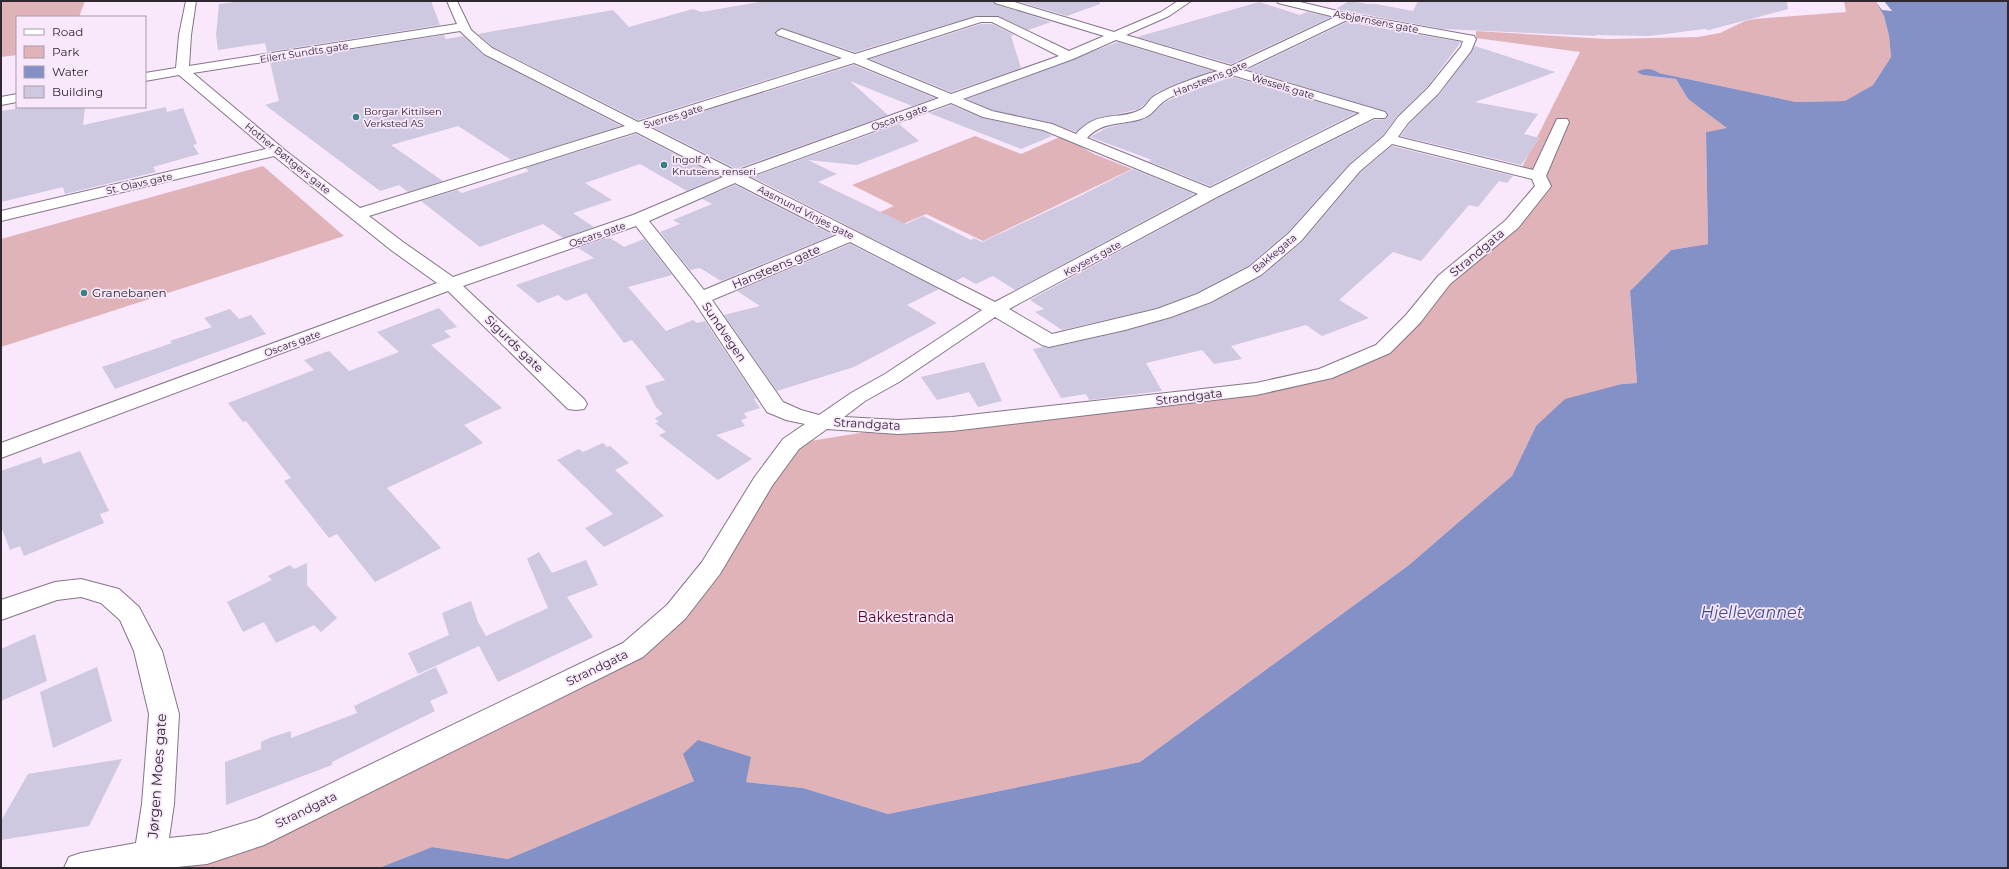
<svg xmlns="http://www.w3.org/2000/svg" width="2009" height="869" font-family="Montserrat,sans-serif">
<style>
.green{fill:#e0b3b9}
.water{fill:#8391c6}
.building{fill:#cec8e0}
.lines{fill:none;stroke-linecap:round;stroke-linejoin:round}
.minor-casing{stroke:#857588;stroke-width:2}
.minor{fill:#fff;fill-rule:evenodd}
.poi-dot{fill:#378084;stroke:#f9e7fc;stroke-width:1.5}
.labels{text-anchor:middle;stroke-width:3.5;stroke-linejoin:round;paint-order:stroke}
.far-street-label{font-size:10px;fill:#2f2830;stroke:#f9e7fc}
.far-poi-label{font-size:10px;fill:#2f2830;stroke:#f9e7fc;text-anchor:start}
.street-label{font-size:12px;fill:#2f2830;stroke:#f9e7fc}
.poi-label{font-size:12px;fill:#2f2830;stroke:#f9e7fc;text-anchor:start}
.near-park-label{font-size:14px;fill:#53031f;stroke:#f9e7fc}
.near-street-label{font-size:14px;fill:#2f2830;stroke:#f9e7fc}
.near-water-label{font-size:16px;font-style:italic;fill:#3f4c8f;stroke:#f9e7fc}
</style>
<rect width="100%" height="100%" fill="#f9e7fc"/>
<!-- green -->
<g class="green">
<polygon points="1,1 85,1 79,17 17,17 17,55 1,57"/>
<polygon points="1844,1 1876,1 1884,16 1889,36 1891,57 1873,85 1845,101 1796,102 1659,73 1654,70 1643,75 1676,79 1688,99 1728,128 1706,132 1708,244 1671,250 1630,291 1637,383 1622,384 1536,426 1512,476 1409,565 1140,762 888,814 803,788 746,782 694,781 508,859 432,847 379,868 97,868 207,849 633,650 711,568 791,444 898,427 1256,389 1383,349 1543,186 1538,176 1520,171 1580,52 1476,38 1476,31 1607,39 1698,37 1720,33 1745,21 1754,19 1846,12"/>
<polygon points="975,136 1021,154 1062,136 1094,154 1132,169 983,241 926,214 871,238 848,226 894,206 852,185"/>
<polygon points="263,166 344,236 1,347 1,239"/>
</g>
<!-- water -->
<path class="water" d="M1884,1H2008V868H379L432,847L508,859L694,781L683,754L698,740L751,757L746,782L803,788L888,814L1140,762L1409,565L1512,476L1536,426L1565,399L1622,384L1637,383L1630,291L1671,250L1708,244L1706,132L1727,128L1688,99L1676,79L1643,75L1637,72C1645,67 1653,69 1659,73L1796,102L1845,101L1873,85L1891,57L1889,36L1884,16L1876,2L1882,10L1892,11Z"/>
<!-- building -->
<g class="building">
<polygon points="243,1 431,1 440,25 267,52 265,43 218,50 216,35 219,4"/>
<polygon points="765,1 993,1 995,4 1051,22 1028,30 999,16 976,16 855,52 781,28 775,32 777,36 837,58 638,120 493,47 478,34 613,10 629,27 693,9 701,12"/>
<polygon points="1016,1 1099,1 1100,4 1067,16"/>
<polygon points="1349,1 1368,4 1376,4 1413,11 1418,1 1787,1 1788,9 1709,30 1704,29 1650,36 1595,35 1596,36 1443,29 1336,9"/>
<polygon points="1259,2 1300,15 1307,12 1331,17 1231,64 1137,37"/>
<polygon points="1347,22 1461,42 1427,87 1397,116 1383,135 1349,164 1288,232 1248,266 1196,293 1157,308 1062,330 1035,312 1044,309 1030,300 1218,198 1374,120 1386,119 1388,114 1385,111 1247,70"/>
<polygon points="981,24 992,24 1014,35 1011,36 1021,68 951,92 870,59"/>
<polygon points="444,35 446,39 463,36 483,55 621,126 511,160 458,126 391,145 443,181 408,192 399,185 380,191 265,105 279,101 270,62"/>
<polygon points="1118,42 1213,71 1157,92 1139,109 1092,120 1076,132 1052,123 992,110 967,99"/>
<polygon points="1475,46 1555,72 1475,102 1538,114 1524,134 1540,138 1521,165 1401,136 1409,124 1439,95"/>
<polygon points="854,65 935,98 912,106 850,81 888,115 736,169 653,127"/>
<polygon points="1232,77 1356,113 1210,186 1148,161 1152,160 1090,137 1106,128 1145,119 1164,103 1177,96"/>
<polygon points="951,105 983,118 1043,131 1052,136 1021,149 929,113"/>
<polygon points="28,107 85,107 83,125 166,107 167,112 183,108 197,144 193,145 199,154 153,167 156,172 65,194 63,187 1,202 1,111"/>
<polygon points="899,124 919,141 857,165 808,160 837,174 818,182 906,224 923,216 971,240 974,238 982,242 1076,198 1133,169 1194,194 1015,290 993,276 976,284 963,277 956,281 752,177"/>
<polygon points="636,134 719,177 687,191 640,164 585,183 612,200 573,213 594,227 563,238 543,224 480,247 421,201 457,190 462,193 529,171 525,168"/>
<polygon points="1392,146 1513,176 1507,183 1499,181 1478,207 1469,205 1421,261 1393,252 1339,300 1369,318 1322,336 1306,325 1231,346 1242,359 1214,364 1202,350 1146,363 1162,391 1089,400 1086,394 1061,398 1033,349 1043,347 1049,348 1125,331 1171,318 1212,303 1262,276 1302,242 1361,172"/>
<polygon points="735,185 833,235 721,281 700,268 690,270 660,232 680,224 673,220 712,204 702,199"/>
<polygon points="609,237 624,247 644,239 672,275 628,287 666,331 693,320 697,323 705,321 756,398 754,399 760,408 744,413 747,418 741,420 745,426 716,435 752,459 718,480 659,435 666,432 655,423 659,422 655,418 663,414 656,407 645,386 665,380 632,340 624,343 586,293 566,301 558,295 538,303 516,285 594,258 578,248"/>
<polygon points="850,244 939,289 907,305 937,323 854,367 777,391 724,315 760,306 737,291"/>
<polygon points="439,308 457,327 444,331 451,337 431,345 502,408 464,425 483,443 387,488 441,548 375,582 337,534 329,538 284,481 291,478 246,421 243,422 228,403 314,370 304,360 329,351 349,371 399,352 377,332"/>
<polygon points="230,309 239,319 251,315 266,334 115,389 102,367 172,343 170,341 212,327 204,318"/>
<polygon points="984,362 1002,401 978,407 969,392 937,400 921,377"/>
<polygon points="603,443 607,447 610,446 629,463 615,470 664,516 604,547 585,528 613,514 557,460 579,449 583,452"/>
<polygon points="80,451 109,511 100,514 104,523 24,556 20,546 10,550 1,526 1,471 41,457 43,464"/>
<polygon points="539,552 552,573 586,560 598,585 567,597 593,637 498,682 479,646 418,674 408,653 449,635 442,613 471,601 478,622 486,636 548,608 527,559"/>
<polygon points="307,563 307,585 337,618 321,632 314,625 276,643 264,622 243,632 227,602 272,580 268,576 290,565 294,569"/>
<polygon points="35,634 47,681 1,701 1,649"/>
<polygon points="97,667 112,721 53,748 40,692"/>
<polygon points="436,667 448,693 430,701 435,711 332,762 332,765 226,805 225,762 261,749 261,742 269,738 291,731 291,738 357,713 354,706"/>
<polygon points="122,759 89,826 1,840 1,821 28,774"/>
</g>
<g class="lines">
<defs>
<g id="minor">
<path d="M186,1H196L191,35L189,66L457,24L447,1H457L471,30L492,48L638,122L842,58L778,35L776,33L778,31L782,29L855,54L976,17H998L1069,51L1104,36L995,3L994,1H1011L1114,32L1161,12L1178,1H1191L1169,16L1126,35L1231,66L1335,17L1278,3L1277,1H1296L1346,13L1474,36L1476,39L1471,51L1438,94L1408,123L1398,137L1533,170L1557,119H1567L1569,122L1546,176L1551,186L1549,189L1518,228L1450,284L1420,323L1390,353L1332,378L1256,395L952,431L898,434L827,429L799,449L772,486L720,574L685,619L643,657L264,845L207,864L168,868H64L69,857L81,853L136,843L142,804L149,714L134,651L120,620L101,603L81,597L57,600L1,620V600L55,582L81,579L119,589L139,607L162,651L179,714L174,804L169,838L207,834L257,819L623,643L667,605L702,562L754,478L783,439L805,424L786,420L767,412L694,301L636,226L463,286L584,399L587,404L584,409L576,410L568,409L448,291L1,458V443L437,283L391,250L274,156L1,221V211L266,149L179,75L145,81V73L176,68L179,35ZM1347,20L1463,41L1461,47L1428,88L1398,117L1384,136L1350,165L1289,233L1249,267L1197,294L1157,309L1052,334L1009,309L1217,197L1374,118H1385L1387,115L1385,112L1243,70ZM981,22H992L1059,56L951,94L866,59ZM460,31L484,54L625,126L360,208L286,151L193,73ZM1116,40L1218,71C1205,74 1163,89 1153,97C1148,101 1146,107 1140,110C1117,121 1098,109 1076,134L1052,124L992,111L963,99L1073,59ZM854,63L939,98L736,171L649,127ZM1232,75L1360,113L1210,188L1087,138C1102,121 1122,125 1141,119C1152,116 1154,109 1163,102C1174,93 1216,79 1232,75ZM951,103L983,117L1043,130L1198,194L995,302L748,177ZM636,132L723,177L633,215L453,277L403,242L369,216ZM1392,144L1532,179L1535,186L1506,220L1438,276L1406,315L1376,345L1319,369L1256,383L952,417L898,420L844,417L865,401L899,382L995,317L1042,345L1049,347L1125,330L1171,317L1211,302L1261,275L1301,241L1360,171ZM735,183L837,235L704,290L649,221ZM850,242L982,310L885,374L851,393L819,415L801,410L783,402L712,300Z"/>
<polygon points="17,94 17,102 1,105 1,97"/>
</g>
</defs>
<!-- minor casing -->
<use href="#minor" class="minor-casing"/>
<!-- minor -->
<use href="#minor" class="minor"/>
</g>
<!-- markers -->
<g class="poi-dot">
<circle cx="356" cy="117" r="4"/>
<circle cx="664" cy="165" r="4"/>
<circle cx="84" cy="293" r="4"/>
</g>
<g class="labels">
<!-- far-street labels -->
<g class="far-street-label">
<text transform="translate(1376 21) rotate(11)" y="4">Asbjørnsens gate</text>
<text transform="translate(304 52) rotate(-9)" y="4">Eilert Sundts gate</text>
<text transform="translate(1210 78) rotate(-22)" y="4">Hansteens gate</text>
<text transform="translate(1283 86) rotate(17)" y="4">Wessels gate</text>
<text transform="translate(673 116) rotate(-17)" y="4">Sverres gate</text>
<text transform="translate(899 117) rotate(-20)" y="4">Oscars gate</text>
<text transform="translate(288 158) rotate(39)" y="4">Hother Bøttgers gate</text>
<text transform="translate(139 183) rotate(-13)" y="4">St. Olavs gate</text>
<text transform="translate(806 212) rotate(27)" y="4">Aasmund Vinjes gate</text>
<text transform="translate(597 234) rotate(-19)" y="4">Oscars gate</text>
<text transform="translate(1274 253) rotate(-40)" y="4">Bakkegata</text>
<text transform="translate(1092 258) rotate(-28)" y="4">Keysers gate</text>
<text transform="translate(292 343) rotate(-20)" y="4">Oscars gate</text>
</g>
<!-- far-poi labels -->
<g class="far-poi-label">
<text x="364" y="115">Borgar Kittilsen<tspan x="364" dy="12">Verksted AS</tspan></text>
<text x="672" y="163">Ingolf A<tspan x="672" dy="12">Knutsens renseri</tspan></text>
</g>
<!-- street labels -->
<g class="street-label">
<text transform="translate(1477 253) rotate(-40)" y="4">Strandgata</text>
<text transform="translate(776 267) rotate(-23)" y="4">Hansteens gate</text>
<text transform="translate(724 332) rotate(56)" y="4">Sundvegen</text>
<text transform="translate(514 344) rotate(44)" y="4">Sigurds gate</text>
<text transform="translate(1189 397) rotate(-7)" y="4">Strandgata</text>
<text transform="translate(867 424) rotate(3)" y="4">Strandgata</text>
<text transform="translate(597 668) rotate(-26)" y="4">Strandgata</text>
<text transform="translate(306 810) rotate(-26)" y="4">Strandgata</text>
</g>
<!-- poi labels -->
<g class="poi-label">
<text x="92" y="297">Granebanen</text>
</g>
<!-- near-park labels -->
<g class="near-park-label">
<text x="906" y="622">Bakkestranda</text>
</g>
<!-- near-street labels -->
<g class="near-street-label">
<text transform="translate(157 776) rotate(-86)" y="5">Jørgen Moes gate</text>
</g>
<!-- near-water labels -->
<g class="near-water-label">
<text x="1752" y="618">Hjellevannet</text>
</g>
</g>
<!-- border -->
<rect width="2009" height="869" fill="none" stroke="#2f2830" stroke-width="4"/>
<!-- legend -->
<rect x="16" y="16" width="130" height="92" fill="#f9e7fc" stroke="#a89baa"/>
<rect x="24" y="29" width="20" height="6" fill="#ffffff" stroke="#a89baa"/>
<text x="52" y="36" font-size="12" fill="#2f2830">Road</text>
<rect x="24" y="46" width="20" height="12" fill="#e0b3b9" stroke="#a89baa"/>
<text x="52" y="56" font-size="12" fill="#2f2830">Park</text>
<rect x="24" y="66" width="20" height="12" fill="#8391c6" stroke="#a89baa"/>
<text x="52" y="76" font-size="12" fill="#2f2830">Water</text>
<rect x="24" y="86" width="20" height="12" fill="#cec8e0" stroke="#a89baa"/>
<text x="52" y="96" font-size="12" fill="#2f2830">Building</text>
</svg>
